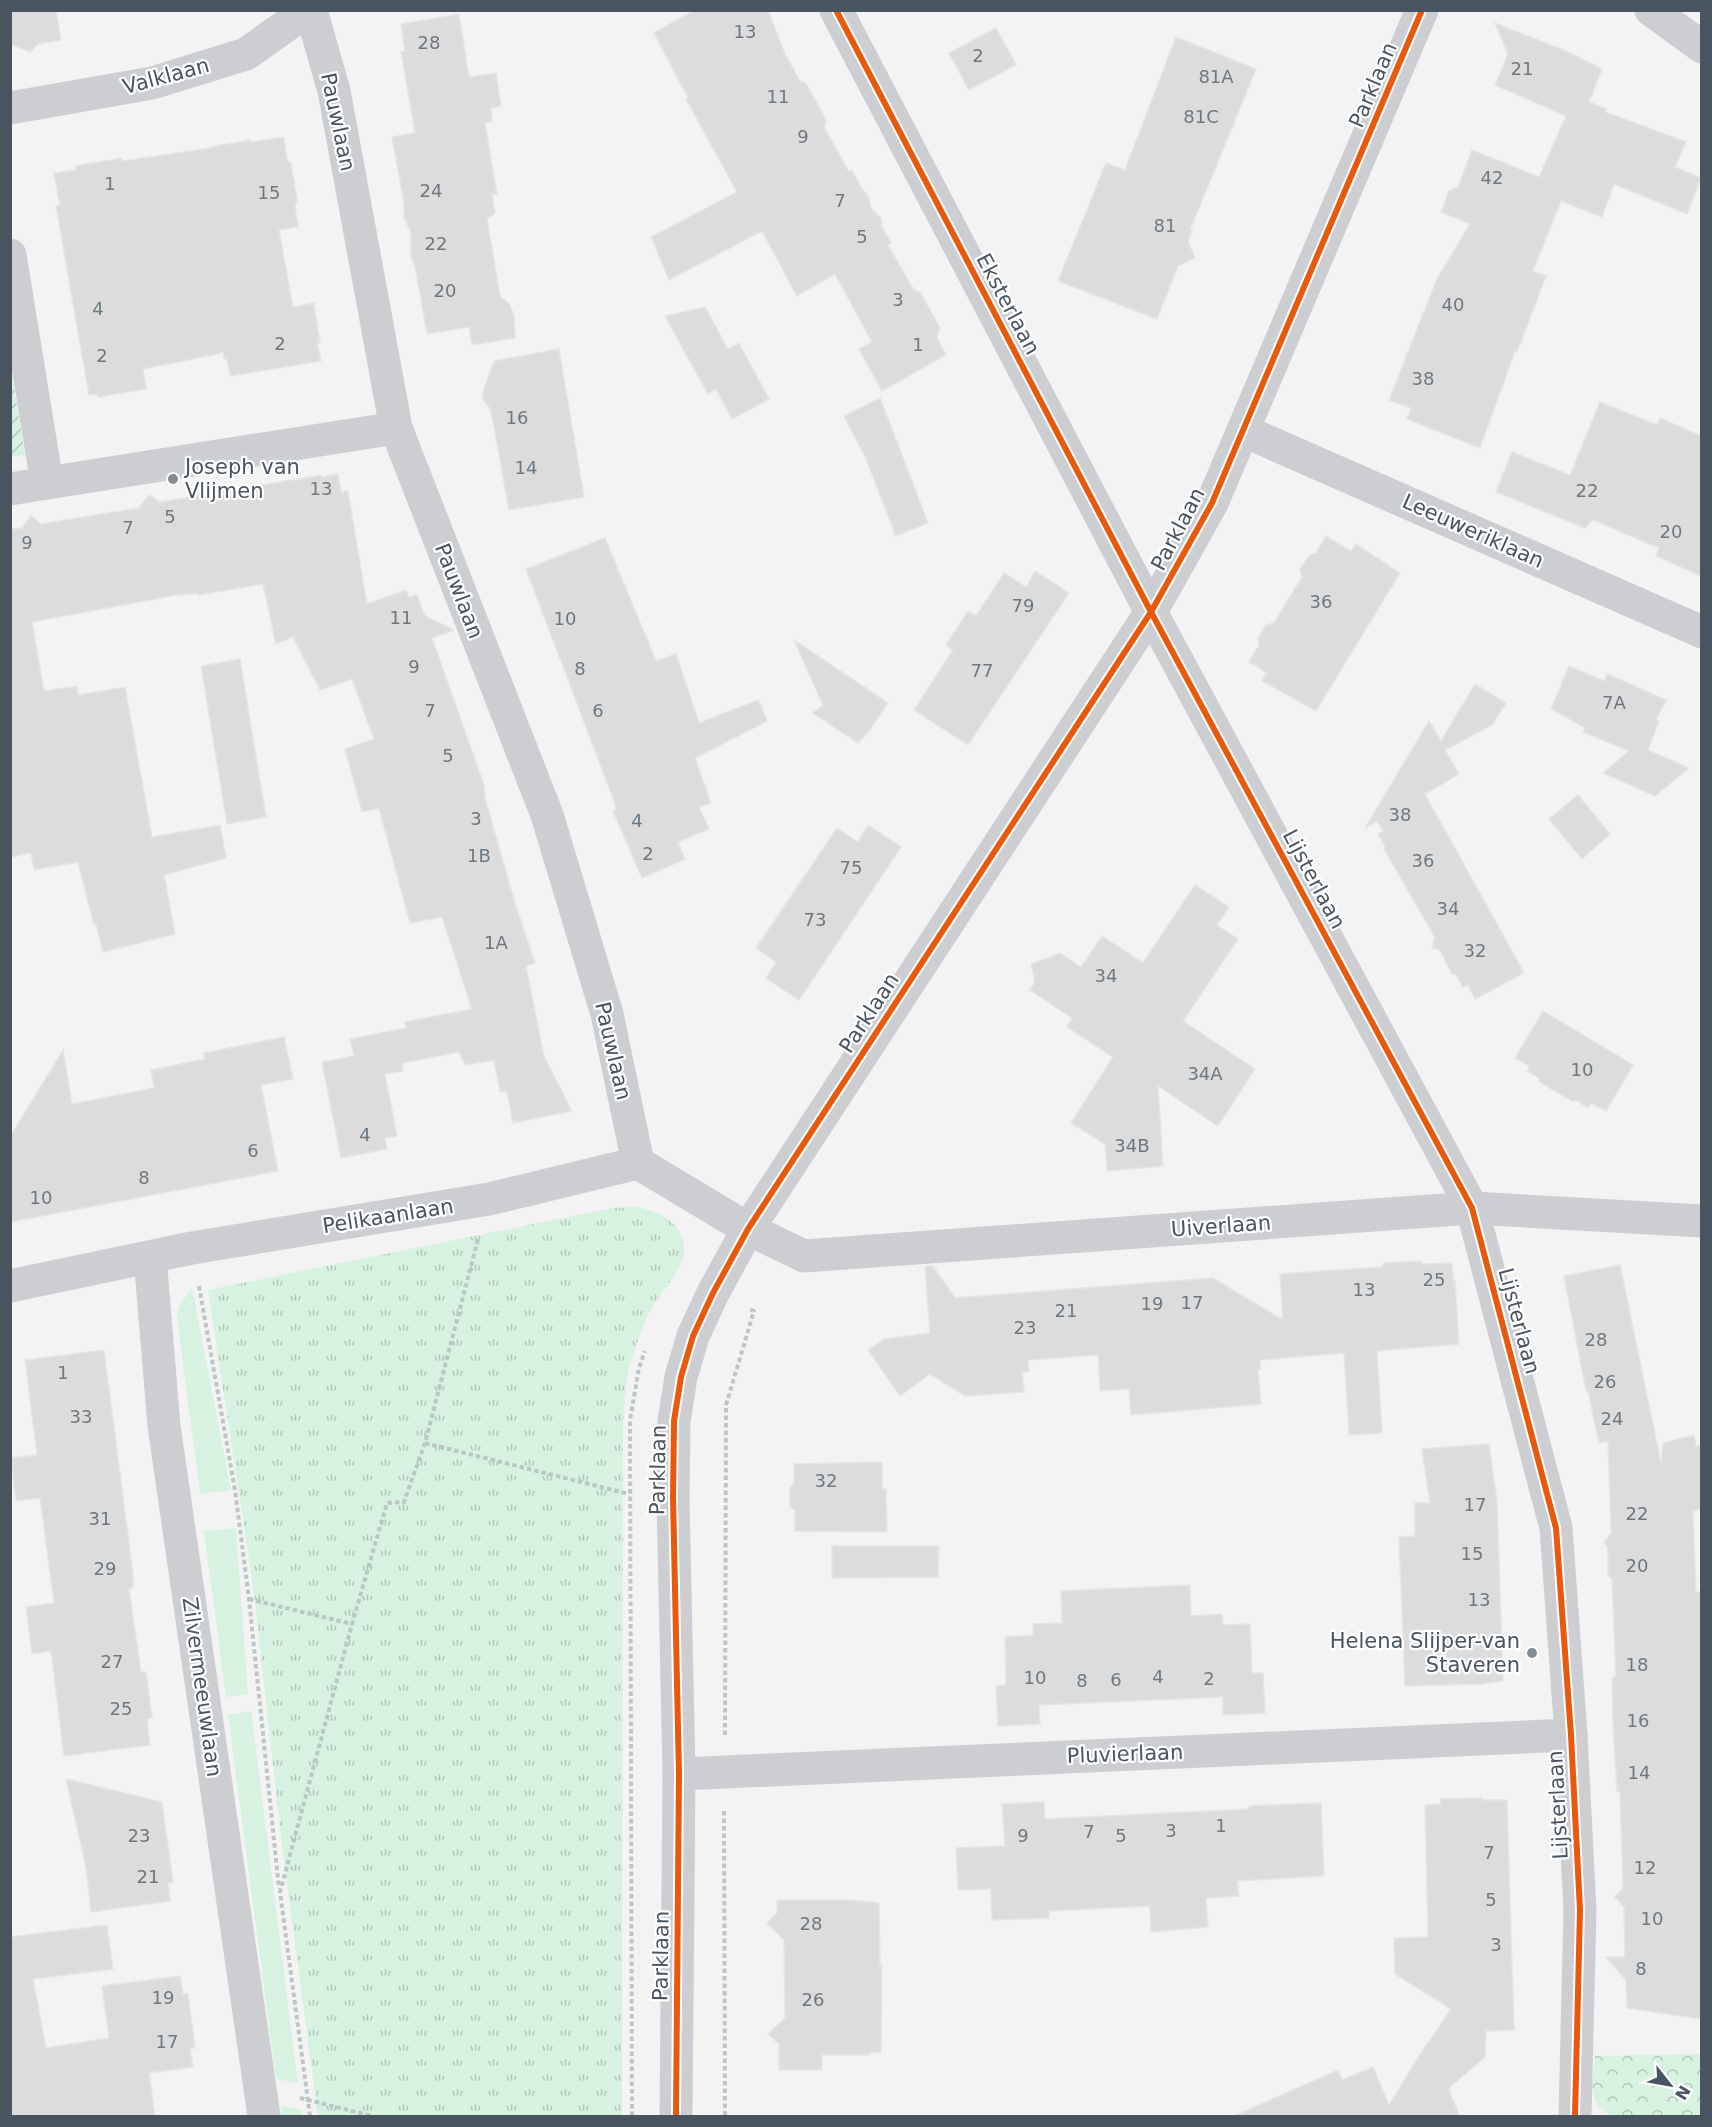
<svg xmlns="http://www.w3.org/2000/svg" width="1712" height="2127" font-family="'DejaVu Sans',sans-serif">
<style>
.grass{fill:#d7f2e1}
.forest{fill:url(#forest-crowns)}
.park{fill:url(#park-tufts)}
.garden{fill:url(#garden-furrows)}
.building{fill:#dcdcdd;stroke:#e4e5e6;stroke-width:1.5}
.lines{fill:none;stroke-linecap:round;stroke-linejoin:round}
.path{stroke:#bac7c3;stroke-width:4;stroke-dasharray:4.5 3;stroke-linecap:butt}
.minor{stroke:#ccced1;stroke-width:33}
.tertiary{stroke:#ccced1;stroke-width:33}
.cycleway-casing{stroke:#fff;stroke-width:10}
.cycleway{stroke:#e8590c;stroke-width:6}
.poi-dot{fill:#848c93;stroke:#fff;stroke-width:2}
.labels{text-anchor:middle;stroke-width:4.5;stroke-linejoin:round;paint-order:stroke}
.number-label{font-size:18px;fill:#6e7880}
.street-label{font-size:21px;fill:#485560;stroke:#fff}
.poi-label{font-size:21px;fill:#485560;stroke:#fff;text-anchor:start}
</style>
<defs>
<pattern id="forest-crowns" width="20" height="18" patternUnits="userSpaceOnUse" patternTransform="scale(1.5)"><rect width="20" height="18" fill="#d7f2e1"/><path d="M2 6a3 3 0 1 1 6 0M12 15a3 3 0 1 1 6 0" fill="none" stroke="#b0c7ba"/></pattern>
<pattern id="park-tufts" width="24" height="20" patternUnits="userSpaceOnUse" patternTransform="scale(1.5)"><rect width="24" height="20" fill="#d7f2e1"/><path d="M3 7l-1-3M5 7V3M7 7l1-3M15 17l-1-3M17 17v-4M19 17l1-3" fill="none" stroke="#b0c7ba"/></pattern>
<pattern id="garden-furrows" width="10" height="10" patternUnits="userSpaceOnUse" patternTransform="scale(1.5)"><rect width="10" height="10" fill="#d7f2e1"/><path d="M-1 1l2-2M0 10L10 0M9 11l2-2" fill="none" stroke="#b0c7ba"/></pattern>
</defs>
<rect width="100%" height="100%" fill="#f3f3f3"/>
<!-- grass -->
<g class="grass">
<polygon points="192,1288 231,1490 200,1494 177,1316 179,1306"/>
<polygon points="236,1528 248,1694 226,1697 204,1531"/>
<polygon points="251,1711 298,2083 276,2079 228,1715"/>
<polygon points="281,2106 301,2110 302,2116 282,2116"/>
</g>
<!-- forest -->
<path class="forest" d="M1701,2054V2116H1614C1585,2106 1593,2080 1595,2056Z"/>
<!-- park -->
<path class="park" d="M636,1207C654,1211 669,1215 679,1231C698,1263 658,1290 647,1317C641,1333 633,1352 629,1369C625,1385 625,1403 623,1420L622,2116H318L282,1847L253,1586L208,1290L612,1208Z"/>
<!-- garden -->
<polygon class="garden" points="11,369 25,455 11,457 10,457"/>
<!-- building -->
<g class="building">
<polygon points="10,10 56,10 61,40 38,44 30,52 10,44"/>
<polygon points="695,10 768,10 785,54 800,81 806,83 826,120 824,127 849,172 852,170 862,189 868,195 871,208 881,218 882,227 891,243 888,245 914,290 920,292 940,328 937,338 946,355 882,391 859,349 872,342 835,274 797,296 762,231 669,280 651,237 737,192 686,99 688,98 654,33"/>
<polygon points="459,14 469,77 496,73 501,106 491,108 492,121 485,123 497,194 492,194 495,213 487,219 500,296 509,304 514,315 515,338 472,345 469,327 427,334 415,266 411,257 411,232 404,218 404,203 392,137 415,133 401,52 405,51 401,24"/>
<polygon points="1495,23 1566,51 1602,69 1589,102 1607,109 1605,112 1686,142 1675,167 1701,178 1687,214 1614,184 1602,217 1561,201 1533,271 1546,276 1517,352 1515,351 1480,448 1407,419 1411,408 1389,400 1437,279 1470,224 1441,212 1449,191 1458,187 1472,150 1539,177 1566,116 1495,85 1508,54"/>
<polygon points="996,28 1016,65 969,90 949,53"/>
<polygon points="1176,37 1256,69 1190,230 1192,231 1188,241 1195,258 1178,266 1157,319 1058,281 1106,163 1125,170"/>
<polygon points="284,137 287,160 291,163 297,200 295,207 298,227 279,230 293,307 314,303 320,343 317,343 321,361 230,376 227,359 224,359 223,353 143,369 146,389 98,397 97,394 89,395 56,206 60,205 54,173 76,170 75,166 122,158 123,161 211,148 211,147 250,140 251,142"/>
<polygon points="705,307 728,349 739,343 769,399 732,419 716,389 708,394 665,316"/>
<polygon points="559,349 584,497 509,510 491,410 483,399 483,392 494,361"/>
<polygon points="880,398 928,523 896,536 865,456 844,416"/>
<polygon points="1600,402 1657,425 1660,418 1701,436 1701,576 1656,556 1659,548 1593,520 1585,528 1496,492 1512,452 1570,475"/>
<polygon points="338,474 341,492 348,491 367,604 406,590 409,597 417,595 425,616 454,630 432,638 484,785 485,798 514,900 535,963 526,966 544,1056 572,1111 513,1123 507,1091 500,1092 494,1060 465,1065 459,1052 402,1063 403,1071 385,1074 397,1136 385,1138 387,1149 341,1158 322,1062 354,1056 350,1039 406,1028 405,1022 472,1009 442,917 410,923 379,808 362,812 345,749 374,739 352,679 320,690 293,637 276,644 263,584 198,595 198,593 177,595 32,622 44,691 77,686 78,695 125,687 152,837 220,825 226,858 164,875 175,934 103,952 96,924 94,925 78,862 34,870 31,853 10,857 10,529 22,528 31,516 41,524 139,508 149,495 160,502 321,475 322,477"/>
<polygon points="1326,536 1351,551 1356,544 1400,573 1316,711 1262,681 1267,673 1249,662 1259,645 1258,638 1266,625 1274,623 1302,577 1300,569 1310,555 1316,553"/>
<polygon points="605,538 656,661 676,654 699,723 758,700 767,721 695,758 711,803 699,807 709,829 678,842 685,859 642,878 613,811 617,809 526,569"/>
<polygon points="1035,571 1069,593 968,745 914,710 953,650 946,645 968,611 976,616 1004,573 1026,587"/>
<polygon points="794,640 888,703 870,730 858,743 813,713 823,705"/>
<polygon points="240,659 266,817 227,824 201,666"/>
<polygon points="1569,666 1604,681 1608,674 1666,700 1656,720 1659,721 1648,750 1689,768 1655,796 1603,773 1629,751 1583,732 1585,728 1551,709"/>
<polygon points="1475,684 1506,703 1492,725 1445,750 1459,774 1425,794 1524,973 1475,999 1468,985 1463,987 1456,975 1452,974 1440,950 1432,948 1435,937 1384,849 1385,846 1378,834 1383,831 1377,821 1365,828 1429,721 1441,741"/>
<polygon points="1578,795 1610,834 1582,859 1549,819"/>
<polygon points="868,825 901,847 799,1000 766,978 776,962 756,948 837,828 858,842"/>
<polygon points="1195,885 1229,907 1217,925 1238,939 1183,1021 1255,1069 1218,1126 1158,1086 1163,1166 1107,1171 1105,1144 1071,1123 1113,1057 1067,1027 1072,1018 1030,990 1035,982 1031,964 1060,953 1081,967 1102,936 1143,963"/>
<polygon points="1543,1011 1633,1065 1606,1111 1591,1103 1588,1108 1576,1100 1572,1101 1540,1082 1539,1078 1527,1071 1530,1066 1515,1058"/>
<polygon points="284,1037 293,1079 261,1085 278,1171 10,1222 10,1137 63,1050 72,1104 154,1088 151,1070 205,1059 204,1053"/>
<polygon points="1420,1261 1424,1264 1452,1263 1453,1280 1455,1280 1459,1344 1377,1351 1382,1433 1349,1435 1344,1353 1260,1360 1261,1369 1258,1369 1261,1404 1131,1415 1129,1389 1100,1391 1098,1355 1028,1360 1029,1371 1022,1372 1024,1392 965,1396 930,1374 900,1396 868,1350 884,1339 930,1333 925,1266 933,1266 955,1298 1213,1278 1283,1320 1280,1274 1381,1267 1385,1263"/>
<polygon points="1620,1265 1661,1463 1663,1443 1694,1435 1696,1446 1701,1445 1701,1509 1693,1511 1696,1592 1701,1592 1701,2019 1627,2008 1626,1980 1606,1957 1625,1957 1624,1907 1615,1897 1623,1888 1620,1793 1617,1791 1613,1724 1612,1679 1616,1675 1612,1579 1608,1575 1608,1548 1604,1542 1611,1533 1608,1441 1599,1443 1588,1391 1586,1391 1564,1276"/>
<polygon points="104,1350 133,1574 133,1588 129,1589 141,1672 146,1672 152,1718 147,1719 150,1745 64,1756 51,1651 32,1654 26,1607 54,1603 40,1498 16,1501 11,1458 37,1455 25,1360"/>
<polygon points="1489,1444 1497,1501 1503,1681 1481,1684 1405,1686 1399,1537 1415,1536 1415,1503 1430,1503 1422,1449"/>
<polygon points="882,1462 882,1489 886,1489 887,1532 795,1531 795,1511 790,1506 790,1488 794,1483 794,1464"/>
<polygon points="832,1546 939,1546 938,1577 832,1578"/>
<polygon points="1190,1585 1191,1616 1222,1614 1223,1625 1250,1624 1252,1673 1263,1673 1265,1713 1223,1715 1223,1697 1039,1705 1040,1724 998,1726 996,1686 1006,1685 1005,1637 1033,1635 1033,1624 1062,1623 1061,1591"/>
<polygon points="66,1779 162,1802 173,1882 168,1883 170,1901 91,1912 86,1867"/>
<polygon points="1482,1798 1482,1800 1507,1800 1514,2030 1486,2031 1485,2057 1448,2089 1460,2116 1234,2116 1338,2070 1342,2080 1373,2067 1389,2105 1419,2056 1451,2009 1395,1974 1394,1938 1428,1937 1425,1805 1440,1804 1441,1799"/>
<polygon points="1044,1802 1045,1819 1249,1809 1249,1806 1321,1803 1324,1876 1237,1881 1239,1896 1206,1898 1208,1927 1151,1932 1150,1906 1049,1911 1049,1918 992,1920 991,1889 958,1890 956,1848 1005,1846 1002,1804"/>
<polygon points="777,1900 850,1900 879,1903 880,1965 882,1965 881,2052 869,2053 869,2055 822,2055 822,2070 779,2070 779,2044 768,2034 785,2018 784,1940 767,1923 777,1913"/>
<polygon points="107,1925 113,1969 33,1979 46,2048 109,2038 102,1986 180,1976 183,1994 188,1994 195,2048 190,2048 193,2067 149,2073 155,2116 10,2116 10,1937"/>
</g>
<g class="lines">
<!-- path -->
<g class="path">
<polyline points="199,1286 235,1490 249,1599 279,1888"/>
<polyline points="425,1443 629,1494"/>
<polyline points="249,1599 352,1624"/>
<polyline points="725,1735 726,1405 754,1311 749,1309"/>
<polyline points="724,1811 725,2116"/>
<polyline points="300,2098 372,2116"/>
<polyline points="310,2116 280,1892 352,1624 387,1503 404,1502 425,1443 478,1239"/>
<polyline points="632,2116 630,1420 639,1368 645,1351"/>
</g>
<!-- minor -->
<g class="minor">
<polyline points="311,10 334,91 396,428 547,815 607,1014 638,1163"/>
<polyline points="836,10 1151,612 1472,1208 1556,1528 1571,1735 1580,1910 1575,2116"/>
<polyline points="1651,10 1702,47"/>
<polyline points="10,108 152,83 246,54 308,10"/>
<polyline points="10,255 47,483 10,489"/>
<polyline points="1244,431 1702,632"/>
<polyline points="47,483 396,428"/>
<polyline points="150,1257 164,1426 264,2116"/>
<polyline points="10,1286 192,1248 489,1199 638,1163 748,1229 804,1256 1472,1208 1702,1221"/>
<polyline points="679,1774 1571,1735"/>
</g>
<!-- tertiary -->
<polyline class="tertiary" points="676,2116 679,1774 673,1497 674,1421 681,1377 693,1336 713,1293 748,1229 1151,612 1212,503 1422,10"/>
<defs>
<g id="cycleway">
<polyline points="836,10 1151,612 1472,1208 1556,1528 1571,1735 1580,1910 1575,2116"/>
<polyline points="676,2116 679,1774 673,1497 674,1421 681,1377 693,1336 713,1293 748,1229 1151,612 1212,503 1422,10"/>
</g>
</defs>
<!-- cycleway casing -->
<use href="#cycleway" class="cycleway-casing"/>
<!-- cycleway -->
<use href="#cycleway" class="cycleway"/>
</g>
<!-- markers -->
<g class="poi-dot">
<circle cx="173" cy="479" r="6"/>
<circle cx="1532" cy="1653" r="6"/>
</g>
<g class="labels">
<!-- number labels -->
<g class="number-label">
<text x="745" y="38">13</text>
<text x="429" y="49">28</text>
<text x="978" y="62">2</text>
<text x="1522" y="75">21</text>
<text x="1216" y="83">81A</text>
<text x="778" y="103">11</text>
<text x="1201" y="123">81C</text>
<text x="803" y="143">9</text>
<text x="1492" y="184">42</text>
<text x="110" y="190">1</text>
<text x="431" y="197">24</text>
<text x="269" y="199">15</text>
<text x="840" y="207">7</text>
<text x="1165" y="232">81</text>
<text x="862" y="243">5</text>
<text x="436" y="250">22</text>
<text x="445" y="297">20</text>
<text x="898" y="306">3</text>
<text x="1453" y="311">40</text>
<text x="98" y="315">4</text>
<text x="280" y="350">2</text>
<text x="918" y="351">1</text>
<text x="102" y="362">2</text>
<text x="1423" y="385">38</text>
<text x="517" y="424">16</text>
<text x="526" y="474">14</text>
<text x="321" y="495">13</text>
<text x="1587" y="497">22</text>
<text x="170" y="523">5</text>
<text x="128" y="534">7</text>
<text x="1671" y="538">20</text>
<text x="27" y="549">9</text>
<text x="1321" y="608">36</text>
<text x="1023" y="612">79</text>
<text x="401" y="624">11</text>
<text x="565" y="625">10</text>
<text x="414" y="673">9</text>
<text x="580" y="675">8</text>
<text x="982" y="677">77</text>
<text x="1614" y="709">7A</text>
<text x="430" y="717">7</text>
<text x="598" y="717">6</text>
<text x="448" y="762">5</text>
<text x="1400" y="821">38</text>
<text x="476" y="825">3</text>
<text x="637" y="827">4</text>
<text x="648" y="860">2</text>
<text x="479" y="862">1B</text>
<text x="1423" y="867">36</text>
<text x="851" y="874">75</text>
<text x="1448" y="915">34</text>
<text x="815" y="926">73</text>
<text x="496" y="949">1A</text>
<text x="1475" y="957">32</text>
<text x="1106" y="982">34</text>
<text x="1582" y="1076">10</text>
<text x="1205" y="1080">34A</text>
<text x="365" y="1141">4</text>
<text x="1132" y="1152">34B</text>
<text x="253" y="1157">6</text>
<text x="144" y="1184">8</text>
<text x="41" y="1204">10</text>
<text x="1434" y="1286">25</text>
<text x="1364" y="1296">13</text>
<text x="1192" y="1309">17</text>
<text x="1152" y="1310">19</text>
<text x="1066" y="1317">21</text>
<text x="1025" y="1334">23</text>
<text x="1596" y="1346">28</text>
<text x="63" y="1379">1</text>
<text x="1605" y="1388">26</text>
<text x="81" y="1423">33</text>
<text x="1612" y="1425">24</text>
<text x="826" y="1487">32</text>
<text x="1475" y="1511">17</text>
<text x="1637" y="1520">22</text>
<text x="100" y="1525">31</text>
<text x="1472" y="1560">15</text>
<text x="1637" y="1572">20</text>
<text x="105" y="1575">29</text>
<text x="1479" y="1606">13</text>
<text x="112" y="1668">27</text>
<text x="1637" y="1671">18</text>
<text x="1158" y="1683">4</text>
<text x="1035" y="1684">10</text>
<text x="1209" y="1685">2</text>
<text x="1116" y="1686">6</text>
<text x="1082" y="1687">8</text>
<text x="121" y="1715">25</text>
<text x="1638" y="1727">16</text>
<text x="1639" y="1779">14</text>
<text x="1221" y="1832">1</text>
<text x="1171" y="1837">3</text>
<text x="1089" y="1838">7</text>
<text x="139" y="1842">23</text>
<text x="1023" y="1842">9</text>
<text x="1121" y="1842">5</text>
<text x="1489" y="1859">7</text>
<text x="1645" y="1874">12</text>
<text x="148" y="1883">21</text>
<text x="1491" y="1906">5</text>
<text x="1652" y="1925">10</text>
<text x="811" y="1930">28</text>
<text x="1496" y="1951">3</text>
<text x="1641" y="1975">8</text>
<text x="163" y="2004">19</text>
<text x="813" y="2006">26</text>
<text x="167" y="2048">17</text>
</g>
<!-- street labels -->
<g class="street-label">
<text transform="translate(166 76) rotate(-15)" y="7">Valklaan</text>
<text transform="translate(1373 85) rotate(-67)" y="7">Parklaan</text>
<text transform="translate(338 122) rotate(78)" y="7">Pauwlaan</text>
<text transform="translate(1008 304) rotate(62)" y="7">Eksterlaan</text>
<text transform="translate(1178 529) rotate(-62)" y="7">Parklaan</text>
<text transform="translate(1473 531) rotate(24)" y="7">Leeuweriklaan</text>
<text transform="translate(459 591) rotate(69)" y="7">Pauwlaan</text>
<text transform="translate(1314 879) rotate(62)" y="7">Lijsterlaan</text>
<text transform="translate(869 1013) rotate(-57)" y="7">Parklaan</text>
<text transform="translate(613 1051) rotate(77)" y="7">Pauwlaan</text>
<text transform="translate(388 1216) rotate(-9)" y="7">Pelikaanlaan</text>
<text transform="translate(1221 1226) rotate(-4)" y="7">Uiverlaan</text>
<text transform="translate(1519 1321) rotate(75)" y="7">Lijsterlaan</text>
<text transform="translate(658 1470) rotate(-89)" y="7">Parklaan</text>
<text transform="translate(202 1687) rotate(82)" y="7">Zilvermeeuwlaan</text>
<text transform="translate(1125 1754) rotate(-2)" y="7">Pluvierlaan</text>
<text transform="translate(1558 1805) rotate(-93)" y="7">Lijsterlaan</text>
<text transform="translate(661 1956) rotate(-89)" y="7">Parklaan</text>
</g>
<!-- poi labels -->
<g class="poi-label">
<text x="185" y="474">Joseph van<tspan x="185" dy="24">Vlijmen</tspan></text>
<text x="1520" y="1648" text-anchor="end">Helena Slijper-van<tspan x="1520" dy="24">Staveren</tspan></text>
</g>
</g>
<!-- border -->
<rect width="1712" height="2127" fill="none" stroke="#485560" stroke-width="24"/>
<!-- north arrow -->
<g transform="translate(1670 2085) rotate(121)" stroke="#ffffff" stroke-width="4.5" paint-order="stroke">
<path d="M0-4.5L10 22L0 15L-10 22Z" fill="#485560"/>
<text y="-9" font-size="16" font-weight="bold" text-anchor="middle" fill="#485560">N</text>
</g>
</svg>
